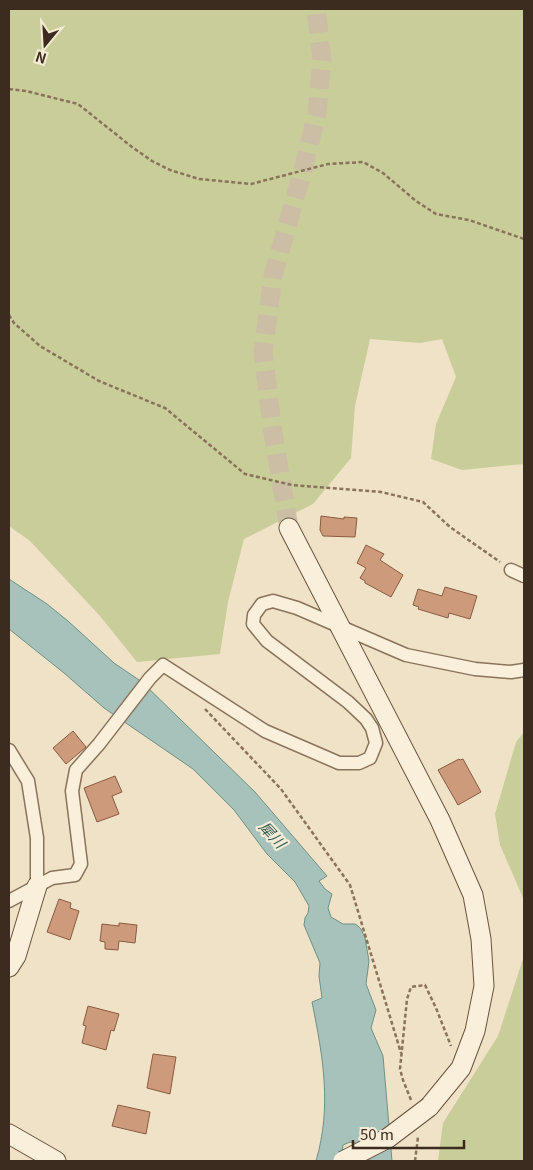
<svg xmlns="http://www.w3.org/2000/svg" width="533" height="1170" font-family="Georgia,'Noto Sans JP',serif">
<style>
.green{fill:#c9cd9a}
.water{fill:#a7c2ba;stroke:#6e9187}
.building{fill:#cd9b7c;stroke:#8a5c41}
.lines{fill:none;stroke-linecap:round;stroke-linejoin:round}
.secondary-tunnel{stroke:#cbbea5;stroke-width:19;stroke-dasharray:19 9;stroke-linecap:butt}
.street-casing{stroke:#8a735b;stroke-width:15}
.secondary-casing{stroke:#6c543e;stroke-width:21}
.path{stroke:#8a735b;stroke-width:2.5;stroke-dasharray:4 2.5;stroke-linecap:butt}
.street{stroke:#f9efda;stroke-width:12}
.secondary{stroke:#f9efda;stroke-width:19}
.secondary-bridge-casing{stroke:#6c543e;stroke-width:21;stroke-linecap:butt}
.secondary-bridge{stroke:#f9efda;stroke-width:19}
.labels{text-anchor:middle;stroke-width:4.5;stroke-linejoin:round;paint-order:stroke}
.water-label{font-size:15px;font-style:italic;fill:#2f5a56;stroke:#f6ecd6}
</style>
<rect width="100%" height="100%" fill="#efe2c6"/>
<!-- green -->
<g class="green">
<polygon points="9,9 524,9 524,464 462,470 431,459 436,424 456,377 442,339 420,343 370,339 355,406 351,458 313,504 244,539 228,602 220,654 137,662 100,616 30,541 9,526"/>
<polygon points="524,732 524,900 500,845 495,814 516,742"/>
<polygon points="524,936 524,1161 438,1161 443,1123 498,1036 523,959"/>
</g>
<!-- water -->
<path class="water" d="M9,579L47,604L68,621L114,663L142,682L255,792L327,876L319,881L325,889L332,894L328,908L331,917L343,924H355L358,926L361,929L365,938L369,961L366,984L376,1010L371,1028L383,1056L392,1161H370L359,1144L350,1142L343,1145L341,1161H316C332,1106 323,1057 312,1002L322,998L319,976L320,963L304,925L305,918L308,913L309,906L295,882L267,854L234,810L193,769L104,708L64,673L9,629Z"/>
<!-- building -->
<g class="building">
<polygon points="321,516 344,519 344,517 357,518 355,537 323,536 320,530"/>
<polygon points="366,545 384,554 380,560 403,575 391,597 365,583 365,581 360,578 366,568 357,563"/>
<polygon points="445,587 477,596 470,619 449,613 448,618 418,609 419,607 413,605 418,589 442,596"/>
<polygon points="73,731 86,747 66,764 53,748"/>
<polygon points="459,759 460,760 463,759 481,792 458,805 438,770"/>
<polygon points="115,776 122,792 112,796 119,814 97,822 84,788"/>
<polygon points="59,899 71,903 70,908 79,911 70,940 47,932"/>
<polygon points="119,923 137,925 135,943 119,941 118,950 105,949 105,942 100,941 102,924 119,926"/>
<polygon points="88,1006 119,1014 114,1031 111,1030 106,1050 82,1043 86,1026 83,1025"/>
<polygon points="153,1054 176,1057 170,1094 147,1088"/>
<polygon points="118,1105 150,1112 146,1134 112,1126"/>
</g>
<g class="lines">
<!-- secondary-tunnel -->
<polyline class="secondary-tunnel" points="289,528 273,433 263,352 273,276 304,166 317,113 322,59 316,9"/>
<defs>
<g id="street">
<polyline points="511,570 524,576"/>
<polyline points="9,750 28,781 37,838 37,886"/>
<polyline points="9,901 52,878 75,875 81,864 72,791 76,770 99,744 150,678 163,665 265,731 339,763 359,763 370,758 376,743 372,728 366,719 348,702 267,641 253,624 254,615 262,604 273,601 297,608 406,655 475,669 511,672 524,670"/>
</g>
<g id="secondary">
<polyline points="289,528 440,820 473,895 481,939 484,986 475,1031 461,1068 429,1107"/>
<polyline points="9,967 16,956 37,886"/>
<polyline points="9,1134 56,1161"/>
</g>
</defs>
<!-- street casing -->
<use href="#street" class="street-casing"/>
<!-- secondary casing -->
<use href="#secondary" class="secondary-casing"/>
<!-- path -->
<g class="path">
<polyline points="9,89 26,91 78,104 132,147 152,161 170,170 199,179 251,184 328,164 363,162 383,173 416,201 436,214 469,220 524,239"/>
<polyline points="9,315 14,323 40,346 99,381 165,408 245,474 292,485 381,492 423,502 450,527 500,562"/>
<polyline points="205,709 281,789 350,885 401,1053"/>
<polyline points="411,1100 403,1080 400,1069 407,999 411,987 425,985 436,1008 451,1046"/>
<polyline points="415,1161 418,1137"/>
</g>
<!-- street -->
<use href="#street" class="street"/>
<!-- secondary -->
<use href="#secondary" class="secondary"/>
<defs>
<polyline id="secondary-bridge" points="343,1161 388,1138 429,1107"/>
</defs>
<!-- secondary-bridge casing -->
<use href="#secondary-bridge" class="secondary-bridge-casing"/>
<!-- secondary-bridge -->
<use href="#secondary-bridge" class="secondary-bridge"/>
</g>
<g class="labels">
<!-- water labels -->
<g class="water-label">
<text transform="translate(272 835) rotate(47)" y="5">犀川</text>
</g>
</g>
<!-- border -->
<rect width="533" height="1170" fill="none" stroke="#3b2c1f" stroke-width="20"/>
<!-- north arrow -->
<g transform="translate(45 45) rotate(198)" stroke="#f6ecd6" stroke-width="4" paint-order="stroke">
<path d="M0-4L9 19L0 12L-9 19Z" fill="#3b2c1f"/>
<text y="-8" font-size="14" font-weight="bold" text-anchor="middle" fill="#3b2c1f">N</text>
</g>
<!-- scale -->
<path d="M353 1140v8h111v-8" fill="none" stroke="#3b2c1f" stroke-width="2.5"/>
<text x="360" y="1140" font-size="15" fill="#3b2c1f" stroke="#f6ecd6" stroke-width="4" paint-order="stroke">50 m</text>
</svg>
